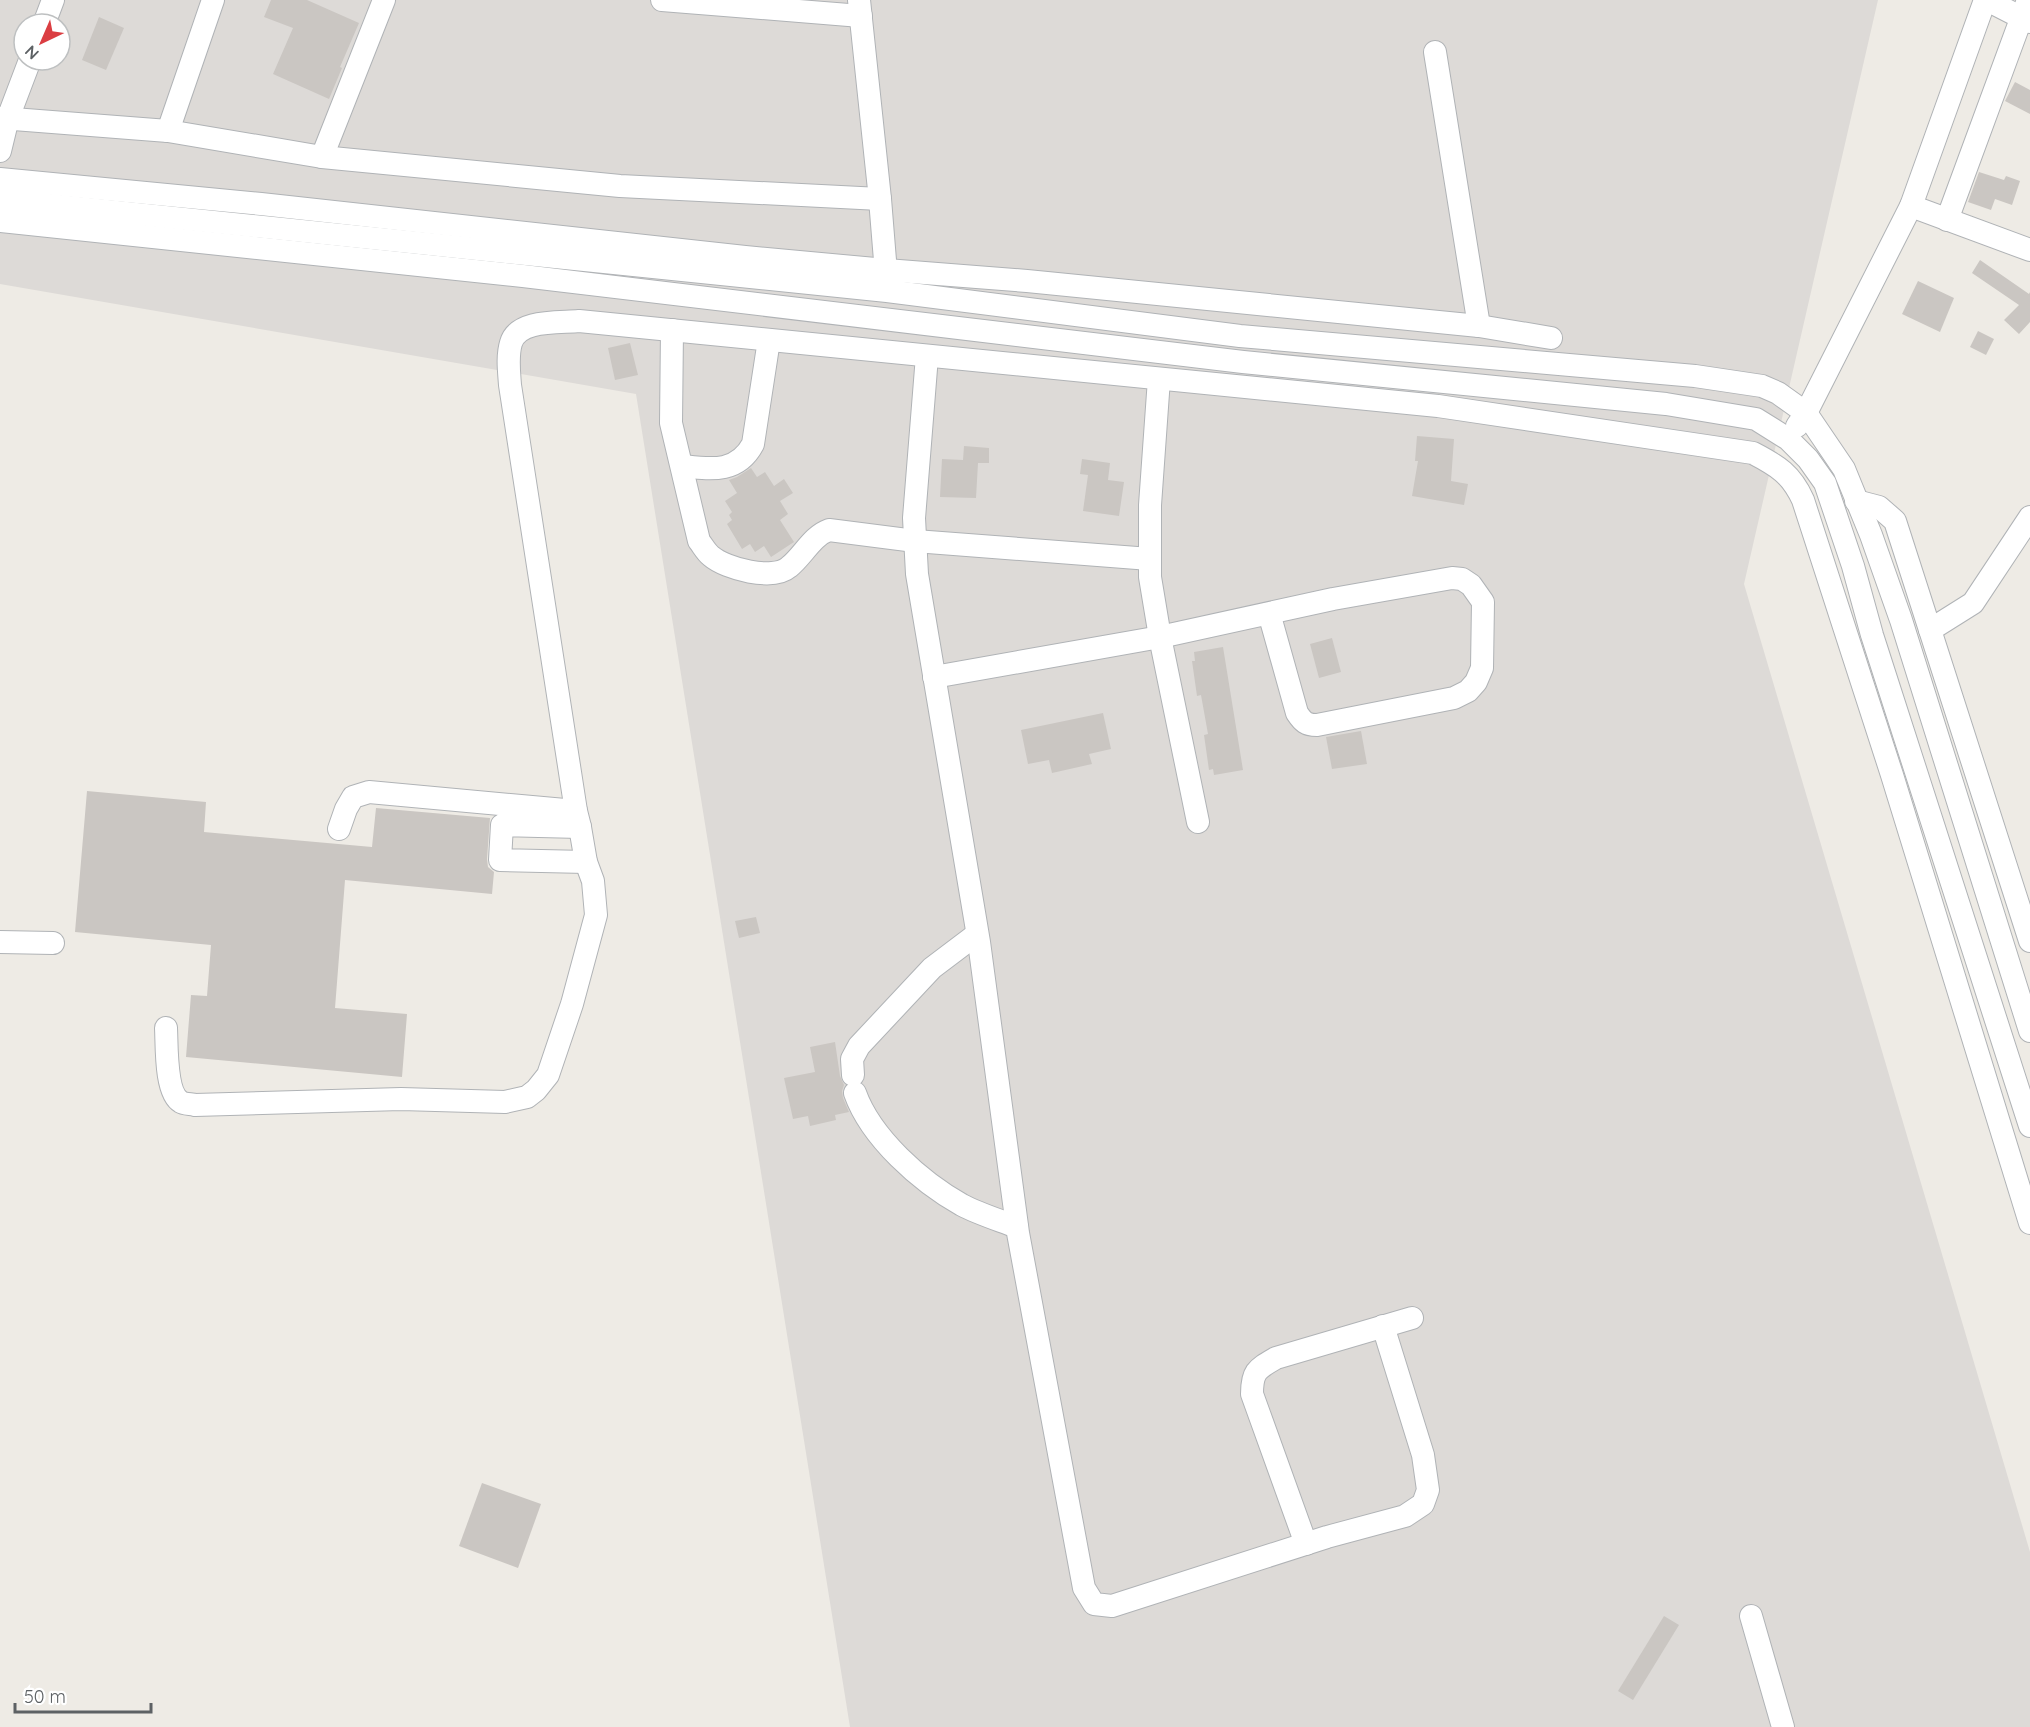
<svg xmlns="http://www.w3.org/2000/svg" width="2030" height="1727" font-family="Quicksand,sans-serif">
<style>
.industrial{fill:#dddad7;fill-rule:evenodd}
.building{fill:#cac6c2}
.lines{fill:none;stroke-linecap:round;stroke-linejoin:round}
.minor-casing{stroke:#b0b3b6;stroke-width:24}
.minor{stroke:#fff;stroke-width:22}
</style>
<rect width="100%" height="100%" fill="#eeebe5"/>
<!-- industrial -->
<path class="industrial" d="M0,0H1878L1744,584L2030,1552V1727H850L636,394L0,284ZM24,24H60V60H24Z"/>
<!-- building -->
<g class="building">
<polygon points="271,0 307,0 359,23 340,67 342,68 329,99 273,74 293,28 264,17"/>
<polygon points="99,17 124,28 106,70 82,60"/>
<polygon points="2015,82 2030,90 2030,114 2005,101"/>
<polygon points="1979,172 2004,180 2006,176 2020,181 2012,205 1995,199 1991,210 1968,202"/>
<polygon points="1980,260 2029,294 2030,292 2030,322 2019,334 2004,320 2019,305 1972,273"/>
<polygon points="1918,281 1954,298 1940,332 1902,314"/>
<polygon points="1978,331 1994,339 1986,355 1970,347"/>
<polygon points="630,343 638,375 615,380 608,348"/>
<polygon points="1417,436 1454,439 1451,481 1468,484 1464,505 1412,496 1418,461 1415,461"/>
<polygon points="964,446 989,448 989,463 978,463 976,498 940,497 942,459 963,460"/>
<polygon points="1082,459 1110,463 1108,480 1124,482 1119,516 1083,511 1088,475 1080,474"/>
<polygon points="751,468 757,477 765,472 774,486 784,479 793,493 780,501 788,514 780,520 794,542 771,557 764,546 755,552 750,544 742,549 727,524 732,520 729,515 732,512 725,501 737,493 729,480 737,477"/>
<polygon points="1332,638 1341,672 1319,678 1310,644"/>
<polygon points="1223,647 1243,770 1214,775 1213,769 1209,770 1204,735 1208,734 1201,695 1197,696 1192,661 1195,661 1194,652"/>
<polygon points="1103,713 1111,749 1089,754 1092,764 1052,773 1049,760 1028,764 1021,730"/>
<polygon points="1361,731 1367,764 1332,769 1326,737"/>
<polygon points="87,791 206,802 204,832 372,847 376,808 490,818 487,859 488,867 494,872 492,894 345,880 335,1008 407,1014 402,1077 186,1057 191,995 207,996 211,945 75,932"/>
<polygon points="756,917 760,933 739,938 735,921"/>
<polygon points="835,1042 840,1076 844,1085 842,1091 843,1098 849,1112 835,1115 836,1120 810,1126 808,1116 793,1119 784,1078 815,1072 810,1047"/>
<polygon points="482,1483 541,1504 518,1568 459,1546"/>
<polygon points="1664,1616 1679,1625 1633,1700 1618,1691"/>
</g>
<g class="lines">
<defs>
<g id="minor">
<polyline points="662,0 861,16"/>
<polyline points="859,0 880,199 887,285"/>
<polyline points="1987,0 2030,22"/>
<polyline points="44,24 53,0"/>
<polyline points="1435,52 1479,326"/>
<polyline points="0,118 168,131 322,157 620,186 880,199"/>
<polyline points="168,131 213,0"/>
<polyline points="0,151 8,118 30,60"/>
<polyline points="322,157 384,0"/>
<polyline points="0,179 261,204 745,257 886,270 1027,281 1479,326 1551,338"/>
<polyline points="0,200 887,291 1240,336 1695,376 1762,386 1778,393 1806,413 1844,469 1871,535 1901,620 2030,1031"/>
<polyline points="1911,206 2030,250"/>
<polyline points="1947,220 2028,0"/>
<polyline points="0,221 523,276 1243,362 1666,404 1756,419 1788,439 1808,459 1825,483 1853,566 1872,635 2030,1126"/>
<path d="M672,330L671,423L699,541C703,546 706,552 711,556C726,569 773,581 789,567C803,556 812,536 829,530L915,541L1150,559"/>
<polyline points="927,356 914,518 917,574 979,942 1018,1233 1084,1588 1094,1604 1112,1606 1327,1537 1405,1516 1423,1504 1428,1490 1423,1455 1383,1326"/>
<polyline points="1159,379 1150,505 1150,577 1160,637 1198,822"/>
<polyline points="1797,426 1806,413 1911,206 1985,0"/>
<path d="M682,466C710,469 737,474 753,444L769,340"/>
<polyline points="1856,501 1879,507 1895,521 2030,941"/>
<polyline points="1930,630 1973,603 2030,517"/>
<path d="M934,677L1160,637L1333,599L1452,578L1462,579L1471,585L1483,602L1482,668L1476,682L1468,691L1454,698L1317,725C1306,725 1303,722 1297,713L1269,613"/>
<polyline points="580,827 502,825 500,860 586,862"/>
<polyline points="339,829 346,809 353,797 369,792 576,811"/>
<polyline points="0,942 53,943"/>
<path d="M166,1028C167,1045 165,1093 181,1102C184,1104 191,1104 195,1105L401,1099L505,1102L527,1097L536,1090L548,1075L572,1004L596,915L593,881L586,862L580,827L576,811L510,385C509,371 507,356 511,343C518,319 559,323 579,321L1438,406L1753,453C1778,466 1791,474 1803,500L1892,775L2030,1223"/>
<polyline points="853,1075 852,1059 859,1046 932,968 977,934"/>
<path d="M855,1093C871,1138 921,1182 962,1205C979,1214 999,1220 1017,1227"/>
<path d="M1306,1544L1252,1394C1252,1371 1257,1369 1276,1358L1412,1318"/>
<polyline points="1751,1616 1783,1727"/>
</g>
</defs>
<!-- minor casing -->
<use href="#minor" class="minor-casing"/>
<!-- minor -->
<use href="#minor" class="minor"/>
</g>
<!-- north arrow -->
<g transform="translate(42 42) rotate(224)"><circle r="28" fill="#ffffff" stroke="#bec0c1" stroke-width="1.5"/>
<path d="M0-4.5L10 22L0 15L-10 22Z" fill="#db3e42"/>
<text y="-9" font-size="16" font-weight="bold" text-anchor="middle" fill="#5d6164">N</text>
</g>
<!-- scale -->
<path d="M15 1703v9h136v-9" fill="none" stroke="#5d6164" stroke-width="3"/>
<text x="24" y="1703" font-size="18" fill="#5d6164" stroke="#ffffff" stroke-width="4.5" paint-order="stroke">50 m</text>
</svg>
